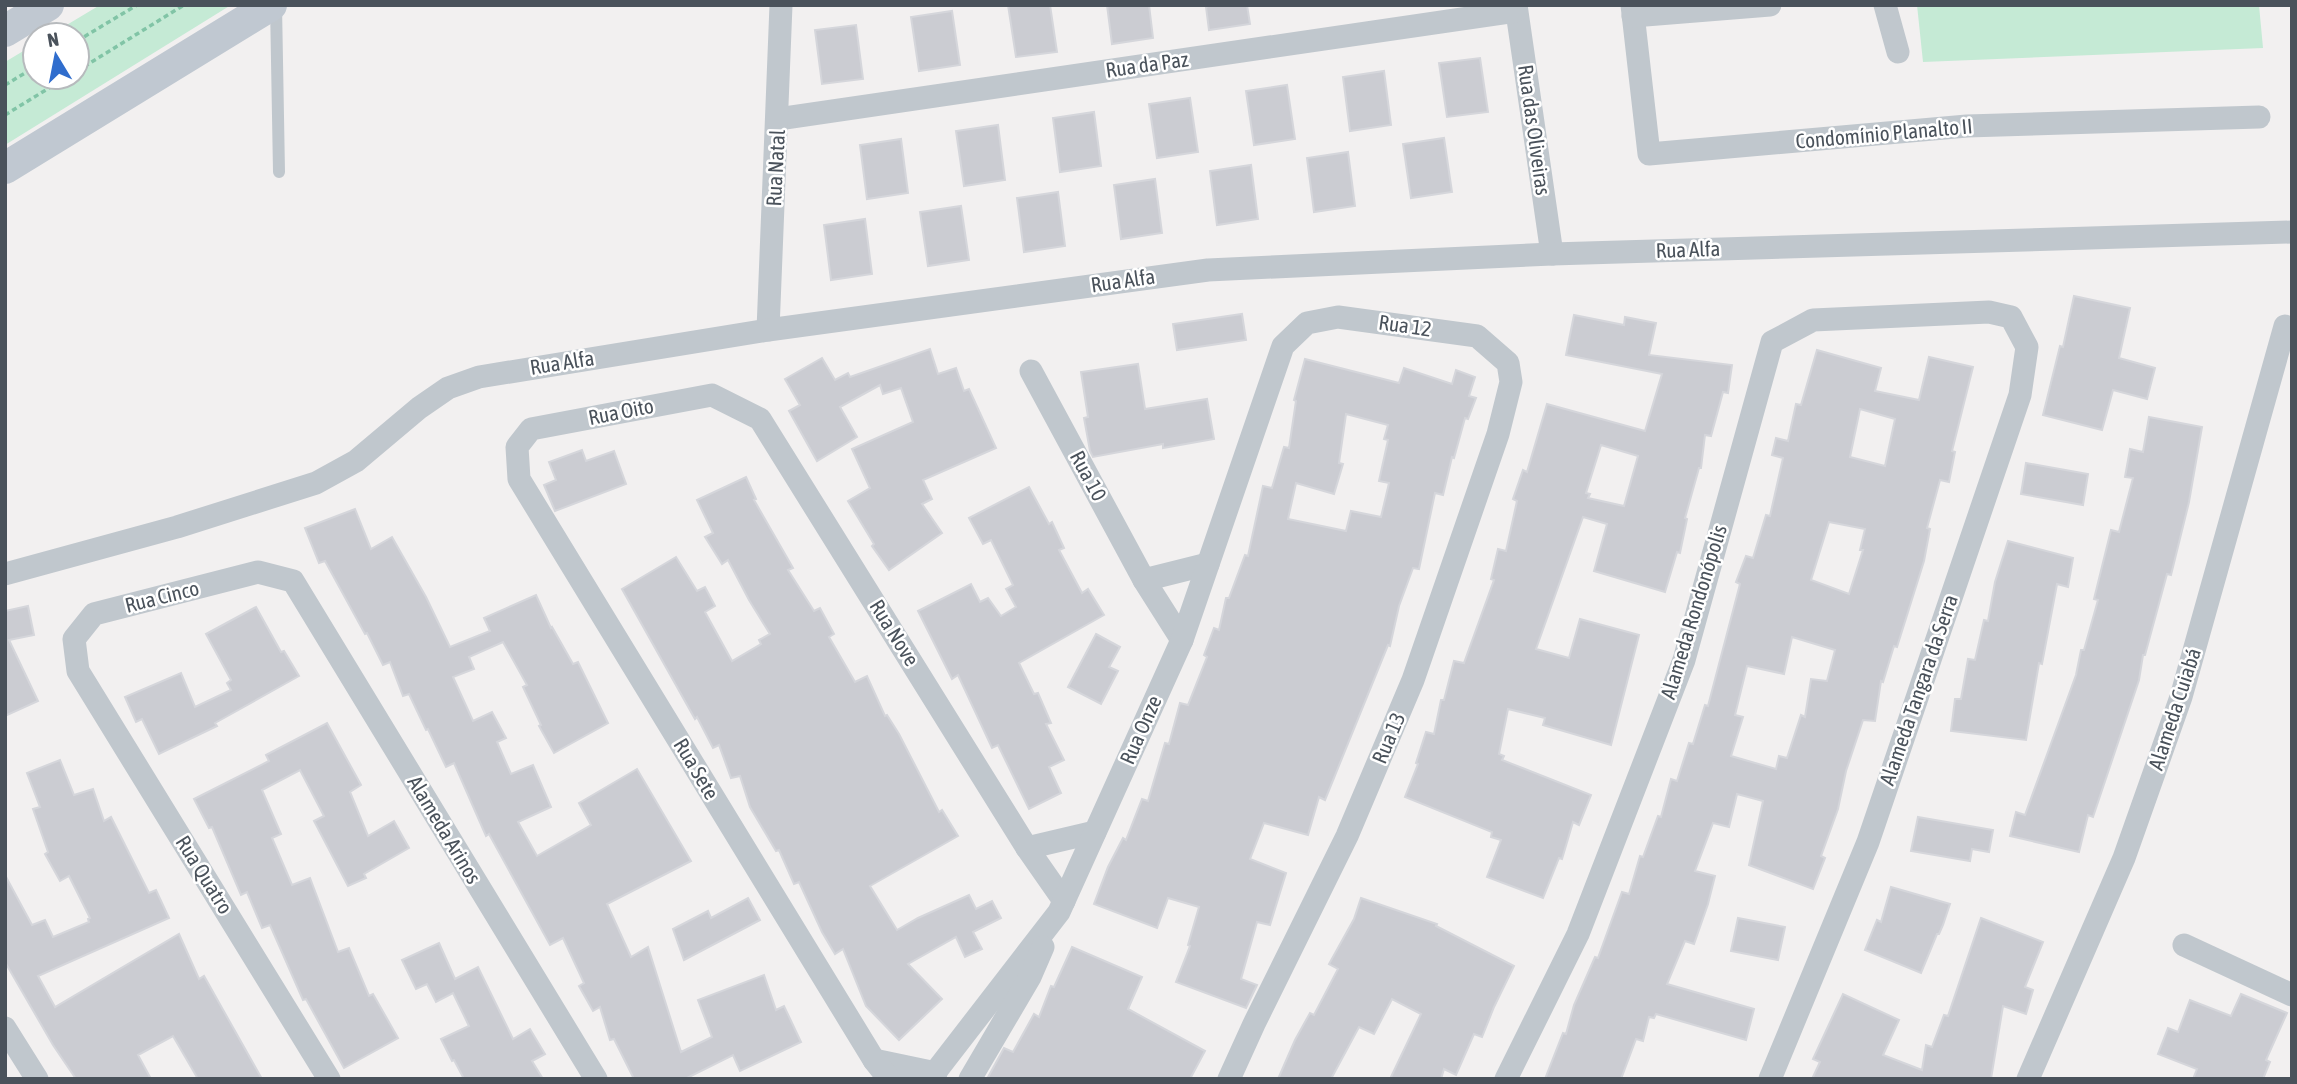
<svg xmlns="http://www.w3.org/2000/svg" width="2297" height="1084" font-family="'Asap Condensed',sans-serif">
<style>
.green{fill:#c5ead5}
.building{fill:#cbccd2;stroke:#d5d6db;stroke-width:2;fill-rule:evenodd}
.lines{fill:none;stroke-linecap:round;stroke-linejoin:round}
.path{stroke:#81c4a6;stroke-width:3.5;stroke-dasharray:5 3.5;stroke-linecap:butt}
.lane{stroke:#c0c7cd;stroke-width:12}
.street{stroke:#c0c7cd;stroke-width:23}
.secondary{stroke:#c0c8d1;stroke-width:32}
.labels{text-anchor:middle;stroke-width:5;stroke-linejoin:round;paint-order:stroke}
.street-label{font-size:21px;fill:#4a525b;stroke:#fff}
</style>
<rect width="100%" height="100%" fill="#f2f0f0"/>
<!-- green -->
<g class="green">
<polygon points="100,5 231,5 5,145 5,62 35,44 35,77 77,77 77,35 50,35"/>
<polygon points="1917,5 2259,5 2263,48 1923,62"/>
</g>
<!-- building -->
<g class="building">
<polygon points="1008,5 1050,5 1057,52 1016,57"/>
<polygon points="1107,5 1149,5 1153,38 1112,44"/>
<polygon points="1211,5 1247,5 1250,24 1209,30 1206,7"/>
<polygon points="952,11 960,65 919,71 911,17"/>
<polygon points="856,25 863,79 822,84 815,30"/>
<polygon points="1480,58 1488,112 1447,117 1439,63"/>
<polygon points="1384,71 1391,125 1350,131 1343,77"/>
<polygon points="1287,85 1295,139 1254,145 1246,91"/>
<polygon points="1190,98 1198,152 1157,158 1149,104"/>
<polygon points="1094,112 1101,166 1060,172 1053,118"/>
<polygon points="998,125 1005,180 964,186 956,131"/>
<polygon points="1444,138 1452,192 1411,198 1403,144"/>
<polygon points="901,139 908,193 867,199 860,145"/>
<polygon points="1348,152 1355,206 1314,212 1307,158"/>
<polygon points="1251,165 1258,219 1217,225 1210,171"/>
<polygon points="1155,179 1162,233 1121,239 1114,185"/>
<polygon points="1058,192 1065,246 1024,252 1017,198"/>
<polygon points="961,206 969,260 928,266 920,212"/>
<polygon points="865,219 872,274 831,280 824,225"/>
<polygon points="2074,296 2130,308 2119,358 2155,368 2147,399 2113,390 2102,430 2043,415 2060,346 2063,347"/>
<polygon points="1242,314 1246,340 1177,350 1173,324"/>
<path d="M1574,315L1624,325L1625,317L1656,323L1649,355L1732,365L1728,393L1723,392L1711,436L1705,435L1701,468H1699L1685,518L1687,519L1680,553L1677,552L1665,592L1594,571L1607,524L1583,517L1536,649L1569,658L1580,619L1639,635L1611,745L1543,725L1545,718L1508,709L1499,754L1504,756L1502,760L1591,795L1579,825L1573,822L1562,859L1559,858L1543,898L1487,877L1501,840L1491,837L1492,832L1405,797L1418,764L1416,763L1426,732L1434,734L1441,700H1444L1454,661L1464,663L1494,580L1491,579L1498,549L1506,551L1517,501L1513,499L1523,470L1527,472L1547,404L1645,431L1662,374L1566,355ZM1601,445L1638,456L1624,506L1588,498L1590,494L1586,493Z"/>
<polygon points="930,349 938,374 956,368 964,391 969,389 996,448 923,480 932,499 922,504 942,533 889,570 872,546 874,544 848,501 870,488 852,449 913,422 901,388 883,394 880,385 840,407 857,437 817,461 789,411 800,405 785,379 822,358 835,380 848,373 850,377"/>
<path d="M1817,350L1881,368L1875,391L1919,400L1929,357L1973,367L1952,451L1955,452L1949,482L1940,480L1927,528L1930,529L1924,561L1897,647L1894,646L1883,682L1881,681L1875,721L1863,720L1846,771L1838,809L1821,856L1825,858L1813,889L1749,865L1763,801L1737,794L1729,827L1713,823L1695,871L1715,876L1708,904L1694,944L1685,941L1667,984L1754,1009L1746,1040L1656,1014L1654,1018L1649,1017L1643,1041L1636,1039L1621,1079H1545L1563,1033L1566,1034L1574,1005L1595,957L1598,958L1622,892L1629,894L1640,856L1643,857L1658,816L1661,817L1671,779L1677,781L1689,743L1693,744L1705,705L1708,706L1740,584L1736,582L1746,556L1753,558L1766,515L1770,516L1783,458L1772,455L1776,438L1788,441L1796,404L1801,405ZM1860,409L1895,419L1885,466L1850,457ZM1829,522L1865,529L1860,550H1863L1849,594L1811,580ZM1792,637L1835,650L1827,681L1811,679L1805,717L1801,715L1787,758L1779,756L1776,769L1731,756L1743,717L1735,715L1747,666L1784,674Z"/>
<path d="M1305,359L1399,383L1404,368L1452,384L1456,370L1475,377L1469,396L1476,398L1468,419L1465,418L1454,458L1452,457L1443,495L1435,493L1419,569L1413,568L1399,606L1390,646L1388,645L1325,800L1319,797L1308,835L1264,823L1250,859L1286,873L1270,925L1257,922L1241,979L1257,985L1246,1008L1176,982L1190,946L1188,945L1199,907L1168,898L1157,928L1094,904L1108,867L1123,838L1126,840L1142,799L1148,801L1165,743L1169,744L1180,703L1188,705L1207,657L1204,655L1214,628L1219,630L1226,598H1229L1245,555L1248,556L1263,486L1272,488L1284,447L1289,448L1296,401L1294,400ZM1346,414L1388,425L1384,439L1388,440L1379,481L1389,483L1381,517L1351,511L1346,531L1288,519L1296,483L1334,494L1343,464L1339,463Z"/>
<polygon points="1138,364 1145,409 1207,399 1214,439 1163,448 1163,444 1093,457 1090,451 1084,418 1088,417 1081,372"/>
<polygon points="2149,417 2202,427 2189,502 2171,575 2167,574 2145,655 2143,655 2139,680 2093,817 2088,815 2079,852 2010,836 2016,812 2025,815 2076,675 2081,650 2084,650 2098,600 2094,599 2111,530 2119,532 2133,478 2125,477 2130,449 2143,452"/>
<polygon points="582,450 586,461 614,451 626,484 555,511 544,485 556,480 549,462"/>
<polygon points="2026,463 2088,474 2083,505 2021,494"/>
<polygon points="746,477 756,499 754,500 793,568 788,570 814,611 820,608 834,634 829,637 855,682 867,676 885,716 887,715 899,734 939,812 942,810 958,836 870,886 897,930 918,918 969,895 976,909 992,901 1001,918 973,932 982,949 965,957 956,937 908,964 942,999 899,1040 866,1006 843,949 835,954 822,932 799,882 794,884 779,850 776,851 750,807 740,776 731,778 719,745 713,748 697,717 695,719 622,589 676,557 697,591 705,587 715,606 705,612 732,661 761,644 759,640 770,634 749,600 728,560 722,564 705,537 713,533 697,500"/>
<polygon points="1029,487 1049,524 1052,522 1064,548 1059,550 1082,593 1088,589 1104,615 1019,663 1034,694 1038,693 1051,723 1046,724 1064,760 1049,767 1061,793 1029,809 998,745 992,748 958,675 952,679 918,611 971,584 980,602 988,598 1001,616 1016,607 1006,589 1013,585 991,540 983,544 969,518"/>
<polygon points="355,509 371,549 392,537 426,597 450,647 490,631 484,618 536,595 551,628 552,627 573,664 578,662 608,723 554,753 539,726 541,725 523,687 527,685 503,642 469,657 474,669 453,677 473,721 492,712 506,738 497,742 511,774 533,765 551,807 518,822 537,856 591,825 579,803 637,769 691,861 607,904 631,957 648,947 681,1052 712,1037 698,1000 764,975 776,1010 784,1006 801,1042 740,1071 733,1055 685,1079 634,1079 614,1039 610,1040 600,1007 593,1011 579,986 584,983 563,938 550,945 489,834 486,836 454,763 446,767 428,729 426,730 409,694 403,696 390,662 383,665 367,633 365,634 325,561 319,563 305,528"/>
<polygon points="2008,541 2073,558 2068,587 2057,584 2042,664 2039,663 2026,740 1951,731 1955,699 1961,699 1968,659 1975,660 1984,620 1988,621 1995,582"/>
<polygon points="28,606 34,635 9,640 38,701 5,716 5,611"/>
<polygon points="256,607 281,652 284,651 299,676 215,723 217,726 159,754 142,719 136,722 125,697 181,673 195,707 231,690 227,683 231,680 206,634"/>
<polygon points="1096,634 1120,647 1109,667 1118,671 1101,704 1068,687"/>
<polygon points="327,723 361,785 350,792 368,836 394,821 409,848 364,874 366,878 348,886 314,821 324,816 300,770 262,790 281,834 272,838 292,885 310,878 338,952 349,948 369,996 373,994 398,1038 344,1068 306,999 303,1000 270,925 262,928 247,892 241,895 212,827 209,828 194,799 269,761 266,755"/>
<polygon points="60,760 74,795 93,789 104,821 111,817 149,893 156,890 169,918 38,976 55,1007 179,934 199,979 204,976 262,1079 198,1079 173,1036 138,1055 151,1079 76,1079 53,1045 5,962 5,875 32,925 45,920 53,937 89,922 88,919 90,918 69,876 60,881 45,854 48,852 33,809 40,807 27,773"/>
<polygon points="1918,817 1993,830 1989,852 1972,849 1970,861 1911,851"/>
<polygon points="1891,887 1950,904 1943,925 1939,934 1937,934 1921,973 1865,950 1877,920 1881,922"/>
<polygon points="748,898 760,920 684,960 673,929 708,911 711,918"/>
<polygon points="1361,898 1437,924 1436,926 1514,966 1494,1007 1482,1037 1474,1034 1456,1075 1444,1069 1441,1079 1390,1079 1421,1014 1392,999 1374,1034 1359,1027 1331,1079 1278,1079 1295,1040 1310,1013 1314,1015 1338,969 1329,964 1354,919"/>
<polygon points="1738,918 1785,927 1778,960 1731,951"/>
<polygon points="1981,918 2043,942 2025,987 2033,990 2026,1014 2003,1006 1991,1079 1812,1079 1820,1062 1813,1059 1843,994 1899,1020 1883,1055 1922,1070 1926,1045 1932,1047 1944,1015 1948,1016"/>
<polygon points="439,943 455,979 478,967 513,1039 530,1029 545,1054 532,1061 543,1079 464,1079 454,1060 452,1061 441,1039 469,1026 453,993 436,1002 427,984 416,989 402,960"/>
<polygon points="1072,947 1142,977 1128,1009 1205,1051 1190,1079 987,1079 1004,1048 1013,1052 1034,1014 1039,1017 1051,986 1054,987"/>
<polygon points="2241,994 2287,1013 2266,1060 2270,1062 2263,1079 2193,1079 2197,1069 2158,1054 2168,1028 2178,1032 2190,1000 2231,1016"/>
</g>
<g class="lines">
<!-- path -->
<g class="path">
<polyline points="77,41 137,5"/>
<polyline points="77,71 184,5"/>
<polyline points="5,85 35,67"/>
<polyline points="5,115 67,77"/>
</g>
<!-- lane -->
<polyline class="lane" points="276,5 279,172"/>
<!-- street -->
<g class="street">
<polyline points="1516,5 1552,254"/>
<polyline points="1632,5 1649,154 1967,126 2259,117"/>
<polyline points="1885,5 1898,52"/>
<polyline points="1633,16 1770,5"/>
<polyline points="778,119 1516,11"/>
<polyline points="768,330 781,5"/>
<polyline points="1031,371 1144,580 1182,640"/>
<polyline points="5,574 177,527 316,483 356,461 419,408 448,388 479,377 768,330 1208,270 1552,254 2292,232"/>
<polyline points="1144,580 1208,564"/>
<polyline points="1027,848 1095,832"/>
<polyline points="2184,945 2292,995"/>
<polyline points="5,1028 37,1079"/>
<polyline points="874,1060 936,1073"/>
<polyline points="329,1079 78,671 74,639 94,614 258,572 293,581 596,1079"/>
<polyline points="889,1079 874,1060 519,479 517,447 531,429 712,395 760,419 1027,848 1064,901"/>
<polyline points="930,1079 1059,912 1182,640 1283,346 1307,323 1338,317 1477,336 1508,363 1511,382 1498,434 1413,680 1347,836 1254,1024 1229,1079"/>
<polyline points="970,1079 1030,977 1043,947"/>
<polyline points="1506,1079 1578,934 1684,660 1772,342 1813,320 1989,312 2011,317 2027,347 2020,395 1868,842 1770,1079"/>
<polyline points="2028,1079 2124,858 2181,697 2285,326"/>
</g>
<!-- secondary -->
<g class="secondary">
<polyline points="5,31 48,5"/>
<polyline points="5,168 271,5"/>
</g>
</g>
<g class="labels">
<!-- street labels -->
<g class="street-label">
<text transform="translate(1147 65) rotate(-8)" y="7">Rua da Paz</text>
<text transform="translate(1534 130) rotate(82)" y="7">Rua das Oliveiras</text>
<text transform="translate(1884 134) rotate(-5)" y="7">Condomínio Planalto II</text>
<text transform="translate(776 168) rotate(-87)" y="7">Rua Natal</text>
<text transform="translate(1688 250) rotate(-2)" y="7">Rua Alfa</text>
<text transform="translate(1123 281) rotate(-8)" y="7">Rua Alfa</text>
<text transform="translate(1405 326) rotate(8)" y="7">Rua 12</text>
<text transform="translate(562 363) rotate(-9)" y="7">Rua Alfa</text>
<text transform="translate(621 412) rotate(-11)" y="7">Rua Oito</text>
<text transform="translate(1088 476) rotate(62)" y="7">Rua 10</text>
<text transform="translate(162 597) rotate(-14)" y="7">Rua Cinco</text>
<text transform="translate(1694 612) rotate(-73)" y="7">Alameda Rondonópolis</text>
<text transform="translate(894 633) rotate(58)" y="7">Rua Nove</text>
<text transform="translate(1919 690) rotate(-71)" y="7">Alameda Tangara da Serra</text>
<text transform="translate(2175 709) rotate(-72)" y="7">Alameda Cuiabá</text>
<text transform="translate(1141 730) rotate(-66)" y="7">Rua Onze</text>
<text transform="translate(1389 738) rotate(-67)" y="7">Rua 13</text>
<text transform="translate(696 769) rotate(59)" y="7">Rua Sete</text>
<text transform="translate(444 830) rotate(59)" y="7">Alameda Arinos</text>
<text transform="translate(204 875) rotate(58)" y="7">Rua Quatro</text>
</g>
</g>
<!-- border -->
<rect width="2297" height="1084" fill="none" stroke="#4a525b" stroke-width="14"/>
<!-- north arrow -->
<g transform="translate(56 56) rotate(350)"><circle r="33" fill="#ffffff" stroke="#b7babd" stroke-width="2"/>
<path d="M0-5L12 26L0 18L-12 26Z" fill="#306dcd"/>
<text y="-10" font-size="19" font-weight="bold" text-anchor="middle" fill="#4a525b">N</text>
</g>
</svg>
